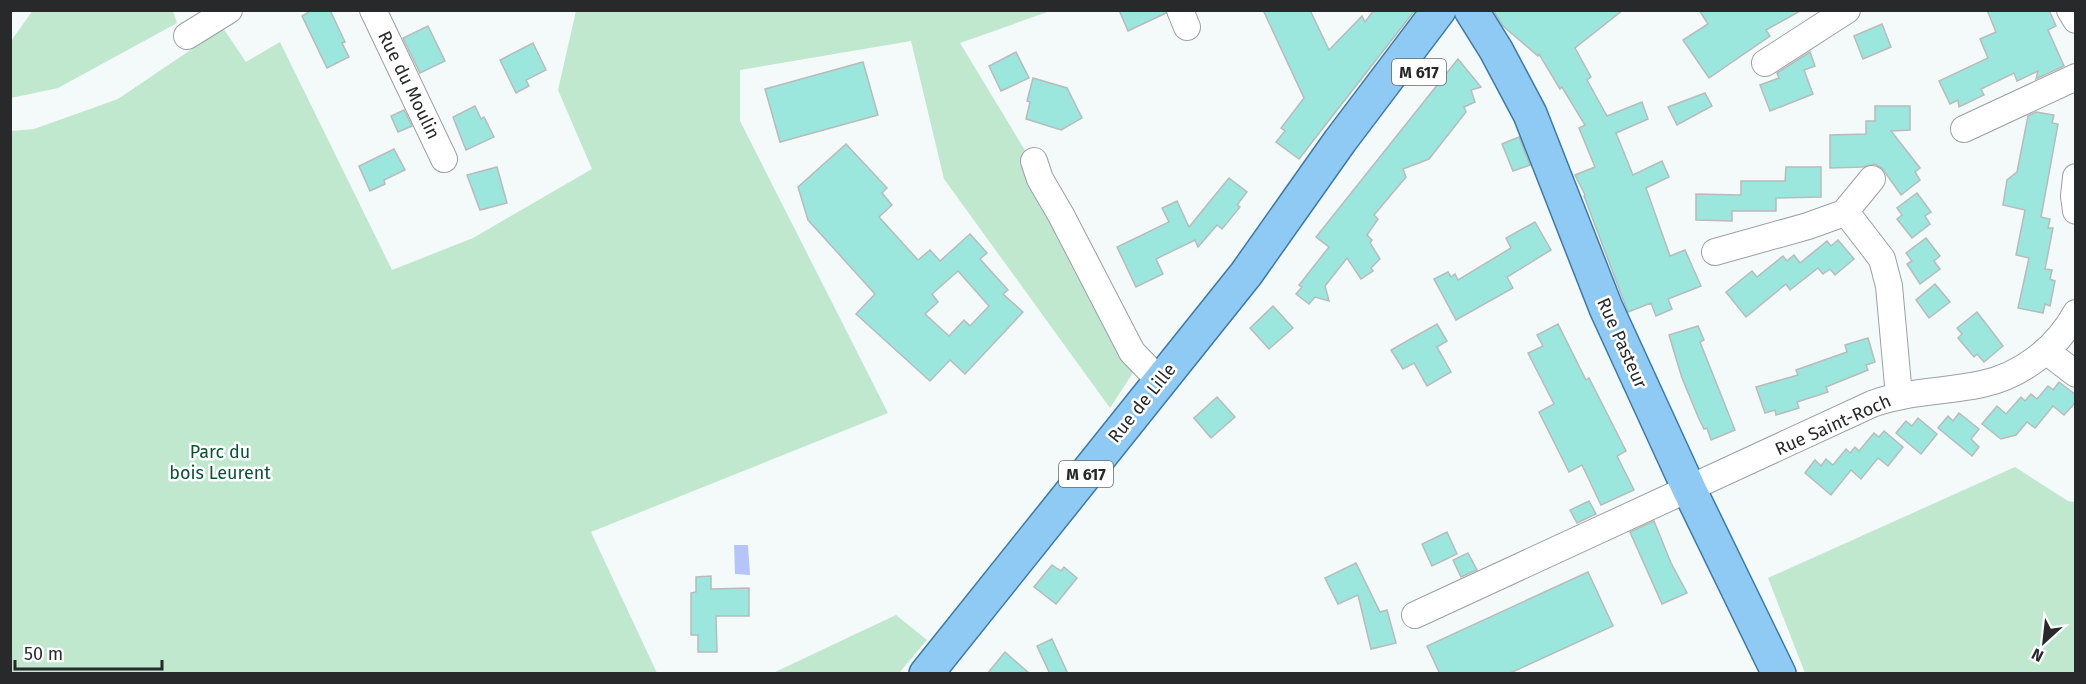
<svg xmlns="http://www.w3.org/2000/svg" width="2086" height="684" font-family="'Fira Sans',sans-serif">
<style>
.green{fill:#bfe8cf}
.water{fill:#b5c5fa}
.building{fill:#9be7de;stroke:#b7bcbb;stroke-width:1.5;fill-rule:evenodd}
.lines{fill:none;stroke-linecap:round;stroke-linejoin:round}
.minor-casing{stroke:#9ca0a1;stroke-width:28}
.major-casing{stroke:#3b7aa8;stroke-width:36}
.minor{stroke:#fff;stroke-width:26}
.major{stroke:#8fcaf4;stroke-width:33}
.labels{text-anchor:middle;stroke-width:5;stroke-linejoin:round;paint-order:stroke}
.shield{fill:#fff;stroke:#68696a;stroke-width:1.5}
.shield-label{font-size:16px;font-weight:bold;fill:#28292a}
.street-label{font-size:18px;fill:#28292a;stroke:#fff}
.park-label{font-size:18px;fill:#095234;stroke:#fff}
</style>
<rect width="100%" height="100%" fill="#f4f9fa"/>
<!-- green -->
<g class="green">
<polygon points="33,10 173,11 177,23 58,88 11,98 11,41"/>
<polygon points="576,11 1050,11 960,43 1066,218 1138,365 1110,408 944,179 911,41 740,70 740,121 888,413 591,532 657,673 11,674 11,131 34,129 118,99 223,28 246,62 280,42 392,270 473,238 592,169 558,90"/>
<polygon points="2015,467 2068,501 2075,502 2075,673 1805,673 1768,578"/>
<polygon points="896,615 927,640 899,673 773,673"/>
</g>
<!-- water -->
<polygon class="water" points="734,545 748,545 750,575 735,574"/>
<!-- building -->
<g class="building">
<polygon points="312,10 330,10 345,42 342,43 349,57 327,68 302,16"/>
<polygon points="1119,10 1165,10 1166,13 1128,31"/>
<polygon points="1263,10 1310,10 1329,50 1362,16 1365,22 1374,10 1415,10 1299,159 1276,142 1285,131 1281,128 1304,98"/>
<polygon points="1493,10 1623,10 1575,48 1591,77 1587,80 1607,116 1642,102 1648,119 1616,133 1633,175 1662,161 1669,177 1646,188 1670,256 1685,250 1701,286 1668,299 1672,309 1656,316 1651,303 1628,312 1584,196 1585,195 1575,175 1595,167 1579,128 1585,125 1562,87 1560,89 1539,54 1538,56 1503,26"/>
<polygon points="1699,10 1802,10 1766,30 1770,36 1709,78 1683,40 1708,24"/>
<polygon points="1987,10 2049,10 2056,26 2048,30 2064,66 2036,79 2038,71 2017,81 2014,73 1981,89 1984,95 1959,107 1958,100 1950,104 1939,81 1988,58 1980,39 1996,32"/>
<polygon points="1882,24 1891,47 1863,59 1854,36"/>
<polygon points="428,26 445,61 420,73 403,38"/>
<polygon points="533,43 546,70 526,80 529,86 516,93 500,60"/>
<polygon points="1016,52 1029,78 1001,91 989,66"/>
<polygon points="1810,52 1815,66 1804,70 1813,94 1770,111 1760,85 1779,78 1777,73"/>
<polygon points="1458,59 1481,87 1471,90 1475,102 1464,107 1466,112 1429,159 1403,169 1406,177 1374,215 1378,219 1367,235 1372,240 1370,243 1380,259 1371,268 1373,271 1361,279 1347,258 1325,286 1329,301 1315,297 1309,304 1296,294 1302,287 1299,285 1329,247 1316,237"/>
<polygon points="863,62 878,115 780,142 765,89"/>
<polygon points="1033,78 1067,88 1082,118 1061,130 1026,119 1030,102 1027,101"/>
<polygon points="1705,93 1712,106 1677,125 1668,107"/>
<polygon points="475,106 481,119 484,117 494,137 466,150 453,117"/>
<polygon points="1875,106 1910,106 1910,130 1891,131 1920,168 1915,172 1920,180 1901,195 1882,168 1875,164 1863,167 1830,168 1830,135 1866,134 1866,121 1875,121"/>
<polygon points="404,110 412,126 398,132 391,116"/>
<polygon points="2036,112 2054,115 2052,123 2058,124 2041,217 2050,219 2048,228 2053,228 2045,269 2052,270 2050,279 2055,281 2050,306 2045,304 2043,313 2018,308 2029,258 2016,255 2025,210 2003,205 2007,180 2017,172 2028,116"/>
<polygon points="1519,137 1530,165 1513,171 1502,144"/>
<path d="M846,144L887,188L882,193L892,205L879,217L918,260L930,250L940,261L970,234L987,253L980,259L1008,290L1003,294L1023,312L965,374L950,360L930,381L856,314L875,294L808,220L798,187ZM958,271L989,306L970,326L964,320L949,336L925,314L938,302L932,294Z"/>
<polygon points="394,149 405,170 384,180 385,184 370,191 359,166"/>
<polygon points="497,167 507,203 480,210 467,175"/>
<polygon points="1786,167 1821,167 1821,197 1776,198 1776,211 1732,211 1732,221 1696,220 1696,194 1741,195 1741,181 1785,181"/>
<polygon points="1229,178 1247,192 1237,205 1240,207 1222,229 1217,225 1198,247 1195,240 1156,259 1163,274 1136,287 1117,247 1169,222 1162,208 1177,201 1189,227"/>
<polygon points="1917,193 1931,212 1925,216 1930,224 1912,238 1897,219 1902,215 1897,208"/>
<polygon points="1535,222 1551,250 1507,277 1513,288 1456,320 1434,279 1448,272 1451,277 1455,274 1458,280 1511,248 1506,238"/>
<polygon points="1926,238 1940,256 1934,261 1940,269 1920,284 1907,264 1912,261 1906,253"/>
<polygon points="1838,240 1854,259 1835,275 1830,269 1823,274 1818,268 1790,290 1786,284 1746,317 1726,292 1752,271 1757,277 1783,256 1787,261 1794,255 1800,263 1827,241 1831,246"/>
<polygon points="1935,284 1950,302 1929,318 1916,300"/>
<polygon points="1273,306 1293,328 1269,349 1250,328"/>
<polygon points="1977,312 2003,346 1984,362 1977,354 1974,357 1958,338 1962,334 1957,328"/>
<polygon points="1437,324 1447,341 1437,347 1451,372 1427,386 1414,363 1403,369 1391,350"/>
<polygon points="1558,324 1586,380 1589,378 1626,451 1617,456 1634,490 1601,505 1582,465 1569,472 1539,412 1554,404 1528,353 1543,346 1537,335"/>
<polygon points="1698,326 1704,340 1700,342 1735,430 1711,440 1707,428 1704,429 1699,419 1682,378 1669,335"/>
<polygon points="1868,338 1875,362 1866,365 1868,370 1826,387 1828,392 1797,402 1799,408 1776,415 1775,410 1765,413 1756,387 1798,375 1796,370 1847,352 1845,345"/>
<polygon points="2059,382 2076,395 2076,402 2064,415 2053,406 2035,428 2027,422 2016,435 2001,439 1982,424 1997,406 2006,414 2021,397 2025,401 2031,394 2037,399 2048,386 2053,390"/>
<polygon points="1217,397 1235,417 1211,438 1194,418"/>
<polygon points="1959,413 1979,429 1971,439 1979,447 1972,456 1938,428 1948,416 1953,421"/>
<polygon points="1918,418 1937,434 1921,454 1896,433 1906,421 1912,426"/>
<polygon points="1884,431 1903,447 1888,466 1878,458 1861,479 1851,470 1831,495 1805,473 1815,460 1821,466 1826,459 1833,465 1846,449 1850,453 1855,447 1859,451 1874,433 1879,437"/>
<polygon points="1589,501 1596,514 1577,523 1570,510"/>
<polygon points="1654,521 1671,563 1687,593 1662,604 1630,532"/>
<polygon points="1447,532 1457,554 1432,566 1422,544"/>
<polygon points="1468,553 1477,570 1461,577 1453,560"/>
<polygon points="1356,563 1380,612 1387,610 1396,643 1371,649 1358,595 1338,604 1325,578"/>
<polygon points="1052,565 1061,571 1064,567 1077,578 1056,604 1034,587"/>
<polygon points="1588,572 1613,626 1508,674 1440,674 1427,646"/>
<polygon points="711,576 711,589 749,588 749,616 716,616 717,652 698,652 698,635 691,635 691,593 696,592 696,577"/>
<polygon points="1052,639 1068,674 1050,674 1037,646"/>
<polygon points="1005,652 1030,674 987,674"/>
</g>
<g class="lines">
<defs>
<g id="minor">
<polyline points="373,10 444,159"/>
<polyline points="1180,10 1187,27"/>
<polyline points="2070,10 2076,20"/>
<polyline points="187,36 229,10"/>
<polyline points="1765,63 1847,10"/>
<polyline points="1964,129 2076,77"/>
<polyline points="1034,161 1040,179 1061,215 1132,352 1160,381"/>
<polyline points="2076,177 2074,196 2076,211"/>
<polyline points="1844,213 1852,220 1882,259 1889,286 1899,396"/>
<polyline points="1715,252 1808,226 1844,213 1872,179"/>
<polyline points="2046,351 2076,374"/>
<path d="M1415,615L1872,404C1907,391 1946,392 1982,384C2021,376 2057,348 2076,313"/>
</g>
<g id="major">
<polyline points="1471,10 1496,50 1530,114 1606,308 1689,489 1779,674"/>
<polyline points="926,674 1246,274 1340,141 1439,10"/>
</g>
</defs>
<!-- minor casing -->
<use href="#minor" class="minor-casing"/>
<!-- major casing -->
<use href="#major" class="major-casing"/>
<!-- minor -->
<use href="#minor" class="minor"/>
<!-- major -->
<use href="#major" class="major"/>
</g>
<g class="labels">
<!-- shield labels -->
<g class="shield">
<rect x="1392" y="59" width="54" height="26" rx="4.5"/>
<rect x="1059" y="461" width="54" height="26" rx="4.5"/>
</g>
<g class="shield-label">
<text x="1419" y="78">M 617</text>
<text x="1086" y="480">M 617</text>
</g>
<!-- street labels -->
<g class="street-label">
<text transform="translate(409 85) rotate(64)" y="6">Rue du Moulin</text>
<text transform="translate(1622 343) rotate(66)" y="6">Rue Pasteur</text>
<text transform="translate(1142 403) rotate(-51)" y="6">Rue de Lille</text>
<text transform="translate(1833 425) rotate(-24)" y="6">Rue Saint-Roch</text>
</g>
<!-- park labels -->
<g class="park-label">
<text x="220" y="458">Parc du<tspan x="220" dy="21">bois Leurent</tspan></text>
</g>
</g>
<!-- border -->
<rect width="2086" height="684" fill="none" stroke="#28292a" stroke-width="24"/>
<!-- north arrow -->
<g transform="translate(2044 642) rotate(207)" stroke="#ffffff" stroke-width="4.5" paint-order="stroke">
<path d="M0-4.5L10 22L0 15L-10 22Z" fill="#28292a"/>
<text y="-9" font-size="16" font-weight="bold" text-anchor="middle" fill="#28292a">N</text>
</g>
<!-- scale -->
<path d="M15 660v9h147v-9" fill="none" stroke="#28292a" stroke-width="3"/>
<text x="24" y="660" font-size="18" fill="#28292a" stroke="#ffffff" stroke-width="4.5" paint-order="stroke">50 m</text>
</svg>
